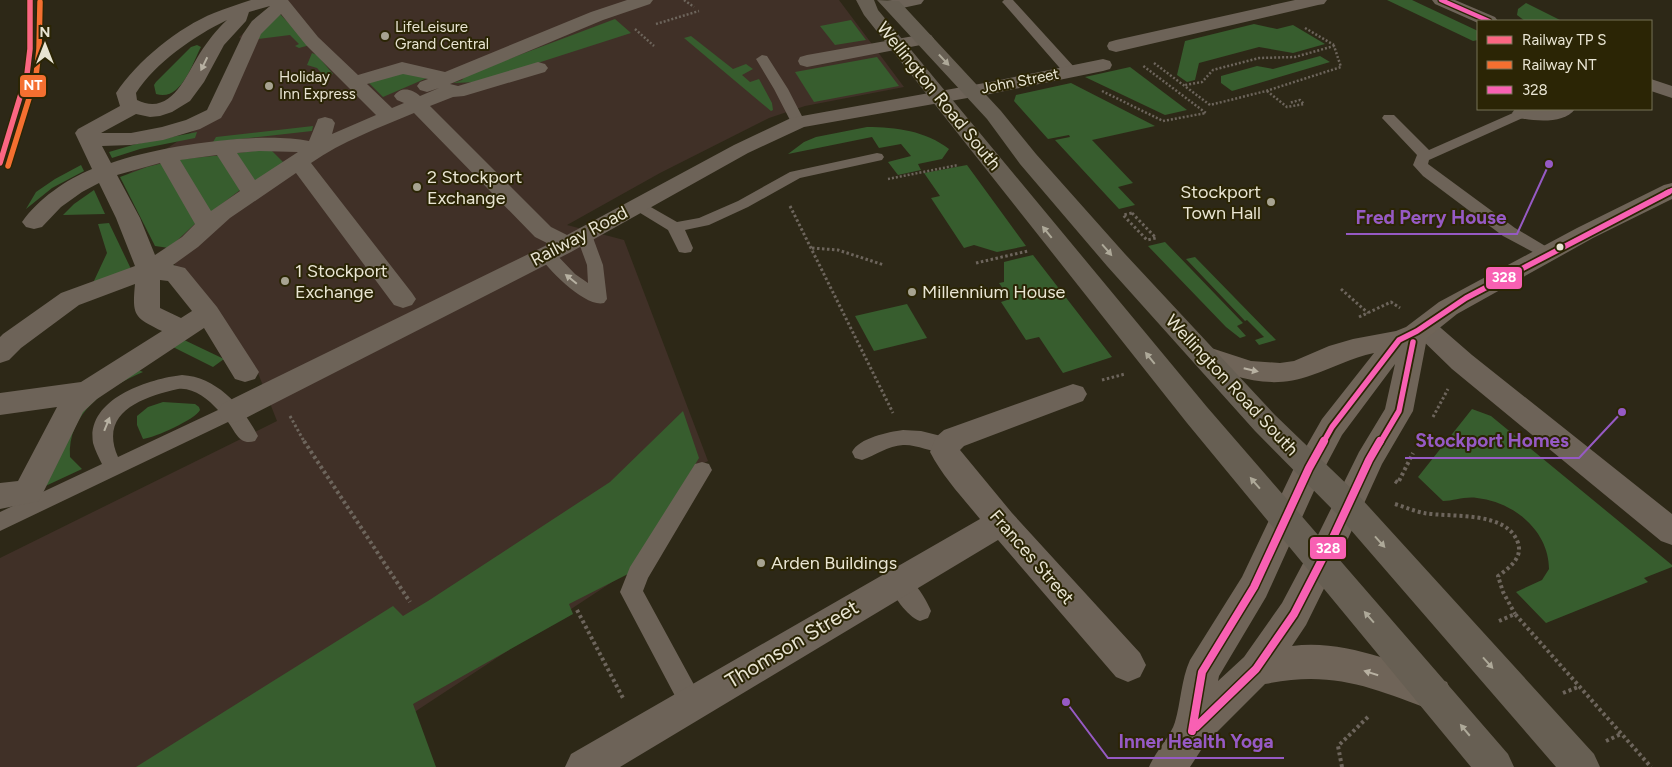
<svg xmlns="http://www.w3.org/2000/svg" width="1672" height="767" font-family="Figtree,sans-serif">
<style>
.commercial{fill:#403027}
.green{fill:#375d2e}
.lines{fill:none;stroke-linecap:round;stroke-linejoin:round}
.path-far2{stroke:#6d655c;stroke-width:2.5;stroke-dasharray:2 2;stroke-linecap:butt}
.path-far1{stroke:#6d655c;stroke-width:3;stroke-dasharray:2.5 2.5;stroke-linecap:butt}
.path{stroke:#6d655c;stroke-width:4;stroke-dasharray:3 3;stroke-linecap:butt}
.lane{fill:#6d6358;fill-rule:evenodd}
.street{fill:#6d6358;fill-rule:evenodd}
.secondary{fill:#6f6458;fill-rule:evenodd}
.highway{fill:#675f53;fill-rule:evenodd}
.bus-1-far2-casing{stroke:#2b2505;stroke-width:7}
.bus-1-far1-casing{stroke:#2b2505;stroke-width:9}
.bus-1-casing{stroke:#2b2505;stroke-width:11}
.bus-1-far2{stroke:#f860b3;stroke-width:4.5}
.bus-1-far1{stroke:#f860b3;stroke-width:5.5}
.bus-1{stroke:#f860b3;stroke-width:8}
.rail-1-casing{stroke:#2b2505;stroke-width:8}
.rail-2-casing{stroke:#2b2505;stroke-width:8}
.rail-1{stroke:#fa6682;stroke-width:5.5}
.rail-2{stroke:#f46f30;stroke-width:5.5}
.oneway{fill:#aea999}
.oneway2{fill:#b7b1a2}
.oneway3{fill:#b8b1a2}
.poi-dot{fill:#a7a391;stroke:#2b2505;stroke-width:2}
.bus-dot{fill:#e9e5d3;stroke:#2b2505;stroke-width:2}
.labels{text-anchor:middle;stroke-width:4;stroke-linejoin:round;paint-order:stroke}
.far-poi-label{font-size:15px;fill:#e9e5d3;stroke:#2b2505;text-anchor:start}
.far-street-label{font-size:15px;fill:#e9e5d3;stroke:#2b2505}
.street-label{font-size:18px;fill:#e9e5d3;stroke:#2b2505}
.poi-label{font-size:18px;fill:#e9e5d3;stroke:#2b2505;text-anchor:start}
.near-street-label{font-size:21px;fill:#e9e5d3;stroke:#2b2505}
.leader{fill:none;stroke:#965ac4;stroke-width:2}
.callout-dot{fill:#965ac4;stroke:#2b2505;stroke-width:2}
.callout-label{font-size:19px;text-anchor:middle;font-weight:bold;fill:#965ac4;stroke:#2b2505;stroke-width:4;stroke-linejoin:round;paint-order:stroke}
.line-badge{stroke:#2b2505;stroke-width:2}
.badge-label{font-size:14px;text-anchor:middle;font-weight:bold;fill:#fff}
</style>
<rect width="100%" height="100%" fill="#2d2817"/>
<!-- commercial -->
<polygon class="commercial" points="287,0 839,0 904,87 805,106 769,118 660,173 567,225 624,240 708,461 702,464 638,565 416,711 336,767 0,767 0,558 277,421 256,368 227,362 144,207 128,174 204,124 245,44 239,37"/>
<!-- green -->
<g class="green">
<polygon points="1387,0 1412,0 1478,31 1478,40 1473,41"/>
<polygon points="1526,3 1562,21 1525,21 1517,15 1518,9"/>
<polygon points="280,14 310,45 299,48 295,46 299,44 290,35 258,39 264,27"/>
<polygon points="615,19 631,33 478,82 453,83 462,80 466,75"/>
<polygon points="851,20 866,40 835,45 820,26"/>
<polygon points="1254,24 1277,29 1293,25 1325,44 1293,53 1259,47 1199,63 1195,80 1187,82 1177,75 1185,41"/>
<polygon points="691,36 733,69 746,64 753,69 742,75 750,82 759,79 772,103 773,110 771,111 684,38"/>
<path d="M197,45L201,47C192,64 181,102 156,94L154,85L156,82L191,47Z"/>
<polygon points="312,53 317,55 333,74 325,77 317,68 307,65"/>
<polygon points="1320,56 1330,62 1232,91 1221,83 1221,76 1257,66 1273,69"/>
<polygon points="877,57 899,86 814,102 795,72"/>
<polygon points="1130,67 1187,110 1165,115 1085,77"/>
<polygon points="393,71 427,78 383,97 367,81"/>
<polygon points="1071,83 1155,126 1092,140 1133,183 1118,187 1135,205 1119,209 1055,140 1070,137 1069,135 1048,139 1014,101 1016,95"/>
<polygon points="313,126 312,131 213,142 216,137"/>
<path d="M867,127C896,127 926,131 949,149L942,159L918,164L921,170L898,175L888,162L911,156L901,144L879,148L872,137L788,154L804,142L816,137Z"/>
<polygon points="197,132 195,138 140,149 112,158 109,152 136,144"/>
<polygon points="270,149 284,163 250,184 230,154"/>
<polygon points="223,155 244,187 206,216 174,160"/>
<polygon points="167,162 199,220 169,248 155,246 120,177 147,167"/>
<polygon points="81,165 84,171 52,188 26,209 36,192 55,179"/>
<polygon points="967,165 1026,246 997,252 974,245 964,248 931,198 940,196 924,173"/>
<polygon points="94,190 105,214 63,215 74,204"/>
<polygon points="109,223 131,269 93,283 107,253 98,224"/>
<polygon points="1165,242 1243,323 1237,326 1246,336 1240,338 1226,327 1148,246"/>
<polygon points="1033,255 1112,357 1063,373 1039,337 1026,340 1001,302 1010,299 999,283 1004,282 1004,262"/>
<polygon points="1195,257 1276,340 1259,345 1255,340 1264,337 1247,320 1245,321 1186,259"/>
<polygon points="907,304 927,338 874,351 855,316"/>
<polygon points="180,338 224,359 213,367 169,345"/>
<path d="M134,368L143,372C107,387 67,413 70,457L82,469L39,489L70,420Z"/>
<path d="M163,402L195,404L199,407L200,410C196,419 154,438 143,439L137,425V416L148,407Z"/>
<path d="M1472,409L1491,416L1672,565V567L1644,578L1648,582L1546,623L1516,592L1542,580L1549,569C1549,531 1514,502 1477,498C1465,496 1454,501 1443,501L1418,477Z"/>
<polygon points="683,411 699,458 628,574 569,604 573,614 413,704 436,767 136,767 393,606 403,616 428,601 610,482"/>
</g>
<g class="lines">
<!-- path-far2 -->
<g class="path-far2">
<polyline points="684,0 694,7"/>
<polyline points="656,24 699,11"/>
<polyline points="1305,28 1334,45"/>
<polyline points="635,29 654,46"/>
<polyline points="1154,63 1210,105 1266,91 1341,67 1334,46 1295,57 1259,58 1213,70 1202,82 1185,85"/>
<polyline points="1102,91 1163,121 1206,113 1142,65"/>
<polyline points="1267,91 1287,107 1304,104 1300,100 1289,103"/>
<polyline points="888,179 958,165"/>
</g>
<!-- path-far1 -->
<g class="path-far1">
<polyline points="790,206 893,413"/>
<polygon points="1132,213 1156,238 1147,240 1123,215"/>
<polyline points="812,248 838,250 884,265"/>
<polyline points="976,263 1028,251"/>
<polyline points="1341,289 1368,313"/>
<polyline points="1359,317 1391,302 1400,308"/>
<polyline points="1102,380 1125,374"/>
<polyline points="290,416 305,443"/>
<polyline points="1433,417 1448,389"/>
</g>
<!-- path -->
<g class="path">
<polyline points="304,441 410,602"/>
<polyline points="1395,481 1398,483 1413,453"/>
<path d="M1395,504C1405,507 1414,511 1424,513C1451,518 1507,510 1518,543C1523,558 1509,568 1498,576L1503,592L1515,614"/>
<polyline points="577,610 624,700"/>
<polyline points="1499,621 1515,614 1651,767"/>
<polyline points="1563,693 1578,687"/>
<polyline points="1606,741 1621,734"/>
<polyline points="1342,767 1338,746 1370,715"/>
</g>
<!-- lane -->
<g class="lane">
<polygon points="1004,0 1013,0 1075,68 1077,71 1075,74 1065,74 1004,4 1002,2"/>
<polygon points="762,55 767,56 788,89 805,122 803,125 793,125 791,122 774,89 756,59"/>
<polygon points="1522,109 1529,113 1527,116 1429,160 1428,164 1515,228 1552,250 1554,254 1552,258 1546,259 1503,236 1423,176 1413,165 1417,155 1382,118 1384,115 1394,115 1429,150"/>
<polygon points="877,153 882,154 884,157 882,160 800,178 748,207 709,225 685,230 693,248 691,252 685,253 679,252 668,230 632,208 629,205 632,202 642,202 677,222 699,218 738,201 790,172"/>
<path d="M584,230L590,231L592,235L603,265L607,299L604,303C586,308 548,270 539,255L541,251L547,250L553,251L575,274L588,283L587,265L576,235L578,231Z"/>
<path d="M182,375C217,377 243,407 258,436L255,441C240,446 236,433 228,422L0,531V512L102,464C99,458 95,450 93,443C86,399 148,379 182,375ZM178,389C193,387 208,399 218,410L118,457C98,412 143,397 178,389Z"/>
<path d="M903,430L921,431L953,439L956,445L953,451C937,456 919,444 903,445C888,446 876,455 862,460L855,458L852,452C859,438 888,432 903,430Z"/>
<polygon points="702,462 709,464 712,470 648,578 643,591 704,703 701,711 692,715 683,711 620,592 630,567 695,464"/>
<path d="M898,571C912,576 925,597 931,611L928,618L920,621C906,616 893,595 887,581L890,574Z"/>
</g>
<!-- street -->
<g class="street">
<path d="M251,0H288L318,37L358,75L402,62L445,72L591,12L627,0H653L650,4L603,20L450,84L458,86L538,62L545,64L548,68L545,72L464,96L453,97L430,106L551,227L567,235L734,145L791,118L990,82L1103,59L1110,61L1112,65L1110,69L1103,71L990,94L804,127L748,153L571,252L242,420L232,423L222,420L218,412L222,404L549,244L535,237L414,113C379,128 342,141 311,163L412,293L416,299L412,305L403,308L394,305L296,173L230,218L198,247L173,265L185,268L217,307L259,372L255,379L245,382L235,379L204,328L97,399L83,412L39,501L0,509V483L18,481L57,407L0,415V393L81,382L162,331C134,317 132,316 135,284L79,305L21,348L9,360L0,363V337L3,334L61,293L135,266L116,218L99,183L82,192L61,207L42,227L34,229L26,227L22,222C38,199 67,179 92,169L75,133L78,129L120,106L116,93C137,61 179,27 214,13C226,8 239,4 251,0ZM270,6L252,21L243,34L207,110L186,120L162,127L131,133H101L136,114L150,117L160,116L172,112L190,101L204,82L224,45L246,21L249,12ZM281,14L306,45L376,115L332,134L335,123L332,119L325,117L318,119L309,141C259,131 159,146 111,163L102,146L131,145L163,140L200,129L221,118L232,100L261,34ZM227,20C216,30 208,41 200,53C186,76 171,117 137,100L136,93C155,63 194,36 227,20ZM403,74L428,79L420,82L417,86L420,90L427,92L439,88L420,96C412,89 401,86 394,96L397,100L404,103L392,108L367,84ZM259,151L298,152L255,180L237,153ZM217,155L240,191L211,211L180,160ZM160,163L195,224L182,237L155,255L140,218L117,175ZM160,280L168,281L192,311L181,318L160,308Z"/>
<polygon points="892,0 924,0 921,4 893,10 887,9 884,5 887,1"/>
<polygon points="1295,0 1327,0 1324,4 1318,5 1116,52 1109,50 1107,46 1109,42 1116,40"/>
<polygon points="1432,0 1455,0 1495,17 1498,21 1478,21 1478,23 1435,4"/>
<polygon points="925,34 931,35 934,39 931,43 807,67 800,65 798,61 800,57 807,55"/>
<polygon points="1651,79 1672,86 1672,98 1651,91"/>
<path d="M1515,109H1575C1564,125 1531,121 1515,117L1512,113Z"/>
<polygon points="1425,319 1434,322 1472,355 1672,514 1672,545 1661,541 1452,369 1416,334 1412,328 1416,322"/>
<path d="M1073,384L1083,387L1087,394L1083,401L964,446L960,450L1012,513L1140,653L1146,665L1140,677L1128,682L1116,677L998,540L620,767H565L571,754L980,519C962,497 943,477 930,452L936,437L944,430Z"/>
</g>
<!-- secondary -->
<path class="secondary" d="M1672,183V199L1593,238L1457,314L1427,338L1413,411L1382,464L1341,554L1306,625L1292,646C1344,639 1399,663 1447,682L1452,694L1447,706L1434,711C1372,688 1334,670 1265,684L1205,744L1190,767H1149C1155,752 1171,736 1175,722C1181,702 1181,680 1190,660L1242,577L1294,468L1322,419L1374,353C1351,358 1333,368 1312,375C1269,391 1237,377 1196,363L1192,356L1196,349L1205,346L1251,361L1280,363L1294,361L1329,346L1353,339L1396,331L1406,327L1439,302L1577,228L1664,185ZM1395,364L1385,409L1359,452L1318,535L1282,603L1244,657L1218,681L1219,676L1266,597L1323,471L1342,435Z"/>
<!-- highway -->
<g class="highway">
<polygon points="856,0 874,0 878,10 1207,407 1508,754 1514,767 1471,767 1187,423 864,15"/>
<polygon points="877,0 899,1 1001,111 1036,154 1125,254 1275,415 1359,496 1594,754 1600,767 1556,767 1337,514 1255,431 1107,266 1020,164 987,119"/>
</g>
<defs>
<g id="bus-1-far2">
<polyline points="1441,0 1489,21"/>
<polyline points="1666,193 1672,190"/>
</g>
<g id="bus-1-far1">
<polyline points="1323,443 1332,427 1399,340 1417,331 1466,298 1669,192"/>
<polyline points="1380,443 1399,411 1413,342"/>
</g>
<g id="bus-1">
<polyline points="1196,727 1256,669 1294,614 1330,544 1369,460 1380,441"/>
<polyline points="1192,731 1202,672 1254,587 1309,468 1324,441"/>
</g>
</defs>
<!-- bus-1-far2 casing -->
<use href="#bus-1-far2" class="bus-1-far2-casing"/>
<!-- bus-1-far1 casing -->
<use href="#bus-1-far1" class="bus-1-far1-casing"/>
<!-- bus-1 casing -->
<use href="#bus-1" class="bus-1-casing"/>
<!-- bus-1-far2 -->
<use href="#bus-1-far2" class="bus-1-far2"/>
<!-- bus-1-far1 -->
<use href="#bus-1-far1" class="bus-1-far1"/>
<!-- bus-1 -->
<use href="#bus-1" class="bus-1"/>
<defs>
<polyline id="rail-1" points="0,163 27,74 30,49 30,0"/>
<polyline id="rail-2" points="8,166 36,76 39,49 40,2"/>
</defs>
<!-- rail-1 casing -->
<use href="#rail-1" class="rail-1-casing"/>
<!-- rail-2 casing -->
<use href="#rail-2" class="rail-2-casing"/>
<!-- rail-1 -->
<use href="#rail-1" class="rail-1"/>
<!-- rail-2 -->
<use href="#rail-2" class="rail-2"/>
</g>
<!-- one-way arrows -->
<defs><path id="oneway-solid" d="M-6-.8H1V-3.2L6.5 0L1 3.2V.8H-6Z" transform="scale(1.25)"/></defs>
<g class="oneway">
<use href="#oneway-solid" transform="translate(944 60) rotate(47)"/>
<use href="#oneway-solid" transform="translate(1047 232) rotate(-129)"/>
<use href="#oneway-solid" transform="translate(1107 250) rotate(49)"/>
<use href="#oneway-solid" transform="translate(1150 358) rotate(-129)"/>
<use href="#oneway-solid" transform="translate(1255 483) rotate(-131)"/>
<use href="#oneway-solid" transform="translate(1380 542) rotate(48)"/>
<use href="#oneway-solid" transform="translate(1369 617) rotate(-131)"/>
<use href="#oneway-solid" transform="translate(1488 663) rotate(48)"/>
<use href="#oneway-solid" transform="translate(1465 730) rotate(-130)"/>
</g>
<g class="oneway2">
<use href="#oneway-solid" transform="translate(204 64) rotate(116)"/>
<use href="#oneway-solid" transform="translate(571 279) rotate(-141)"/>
<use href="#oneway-solid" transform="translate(107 424) rotate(-68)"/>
</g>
<g class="oneway3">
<use href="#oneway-solid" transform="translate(1251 370) rotate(13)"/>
<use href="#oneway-solid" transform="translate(1371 673) rotate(-163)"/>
</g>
<!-- markers -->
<g class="poi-dot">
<circle cx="385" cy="36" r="5"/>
<circle cx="269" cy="86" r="5"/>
<circle cx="417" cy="187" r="5"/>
<circle cx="1271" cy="202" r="5"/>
<circle cx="285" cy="281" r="5"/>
<circle cx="912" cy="292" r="5"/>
<circle cx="761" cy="563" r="5"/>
</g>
<circle class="bus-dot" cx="1560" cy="247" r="4.5"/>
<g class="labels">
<!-- far-poi labels -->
<g class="far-poi-label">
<text x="395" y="32">LifeLeisure<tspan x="395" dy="17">Grand Central</tspan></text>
<text x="279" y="82">Holiday<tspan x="279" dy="17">Inn Express</tspan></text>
</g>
<!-- far-street labels -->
<g class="far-street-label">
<text transform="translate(1020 81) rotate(-11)" y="5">John Street</text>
</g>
<!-- street labels -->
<g class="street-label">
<text transform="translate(939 96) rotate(51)" y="6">Wellington Road South</text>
<text transform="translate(579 236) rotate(-28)" y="6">Railway Road</text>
<text transform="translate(1232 385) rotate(47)" y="6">Wellington Road South</text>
<text transform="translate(1032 557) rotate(49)" y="6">Frances Street</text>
</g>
<!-- poi labels -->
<g class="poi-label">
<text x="427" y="183">2 Stockport<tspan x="427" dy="21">Exchange</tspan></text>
<text x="1261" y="198" text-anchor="end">Stockport<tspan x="1261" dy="21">Town Hall</tspan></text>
<text x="295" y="277">1 Stockport<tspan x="295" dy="21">Exchange</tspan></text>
<text x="922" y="298">Millennium House</text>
<text x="771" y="569">Arden Buildings</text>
</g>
<!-- near-street labels -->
<g class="near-street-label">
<text transform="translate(792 644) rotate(-31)" y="7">Thomson Street</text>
</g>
</g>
<!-- callouts -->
<path class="leader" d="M1549 164L1517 234H1346M1622 412L1579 458H1405M1066 702L1108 758H1284"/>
<g class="callout-dot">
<circle cx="1549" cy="164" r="5"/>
<circle cx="1622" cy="412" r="5"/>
<circle cx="1066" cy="702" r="5"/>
</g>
<g class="callout-label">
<text x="1431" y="224">Fred Perry House</text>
<text x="1492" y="447">Stockport Homes</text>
<text x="1196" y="748">Inner Health Yoga</text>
</g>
<g class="line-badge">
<rect x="19" y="74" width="28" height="24" rx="5" fill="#f46f30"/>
<rect x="1485" y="266" width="38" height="24" rx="5" fill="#f860b3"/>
<rect x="1309" y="536" width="38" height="24" rx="5" fill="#f860b3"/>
</g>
<g class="badge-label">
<text x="33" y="90">NT</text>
<text x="1504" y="282">328</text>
<text x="1328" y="553">328</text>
</g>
<!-- legend -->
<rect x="1477" y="20" width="175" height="90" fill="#2b2505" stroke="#777257"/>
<rect x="1487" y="36" width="25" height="8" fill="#fa6682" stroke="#777257"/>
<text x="1522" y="45" font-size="15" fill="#e9e5d3">Railway TP S</text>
<rect x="1487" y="61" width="25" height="8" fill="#f46f30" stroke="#777257"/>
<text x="1522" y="70" font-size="15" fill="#e9e5d3">Railway NT</text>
<rect x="1487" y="86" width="25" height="8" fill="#f860b3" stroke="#777257"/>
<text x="1522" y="95" font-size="15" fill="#e9e5d3">328</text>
<!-- north arrow -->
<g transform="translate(45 45)" stroke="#2b2505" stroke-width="4" paint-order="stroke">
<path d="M0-4L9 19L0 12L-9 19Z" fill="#e9e5d3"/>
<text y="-8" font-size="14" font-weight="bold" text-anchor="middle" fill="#e9e5d3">N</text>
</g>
</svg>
